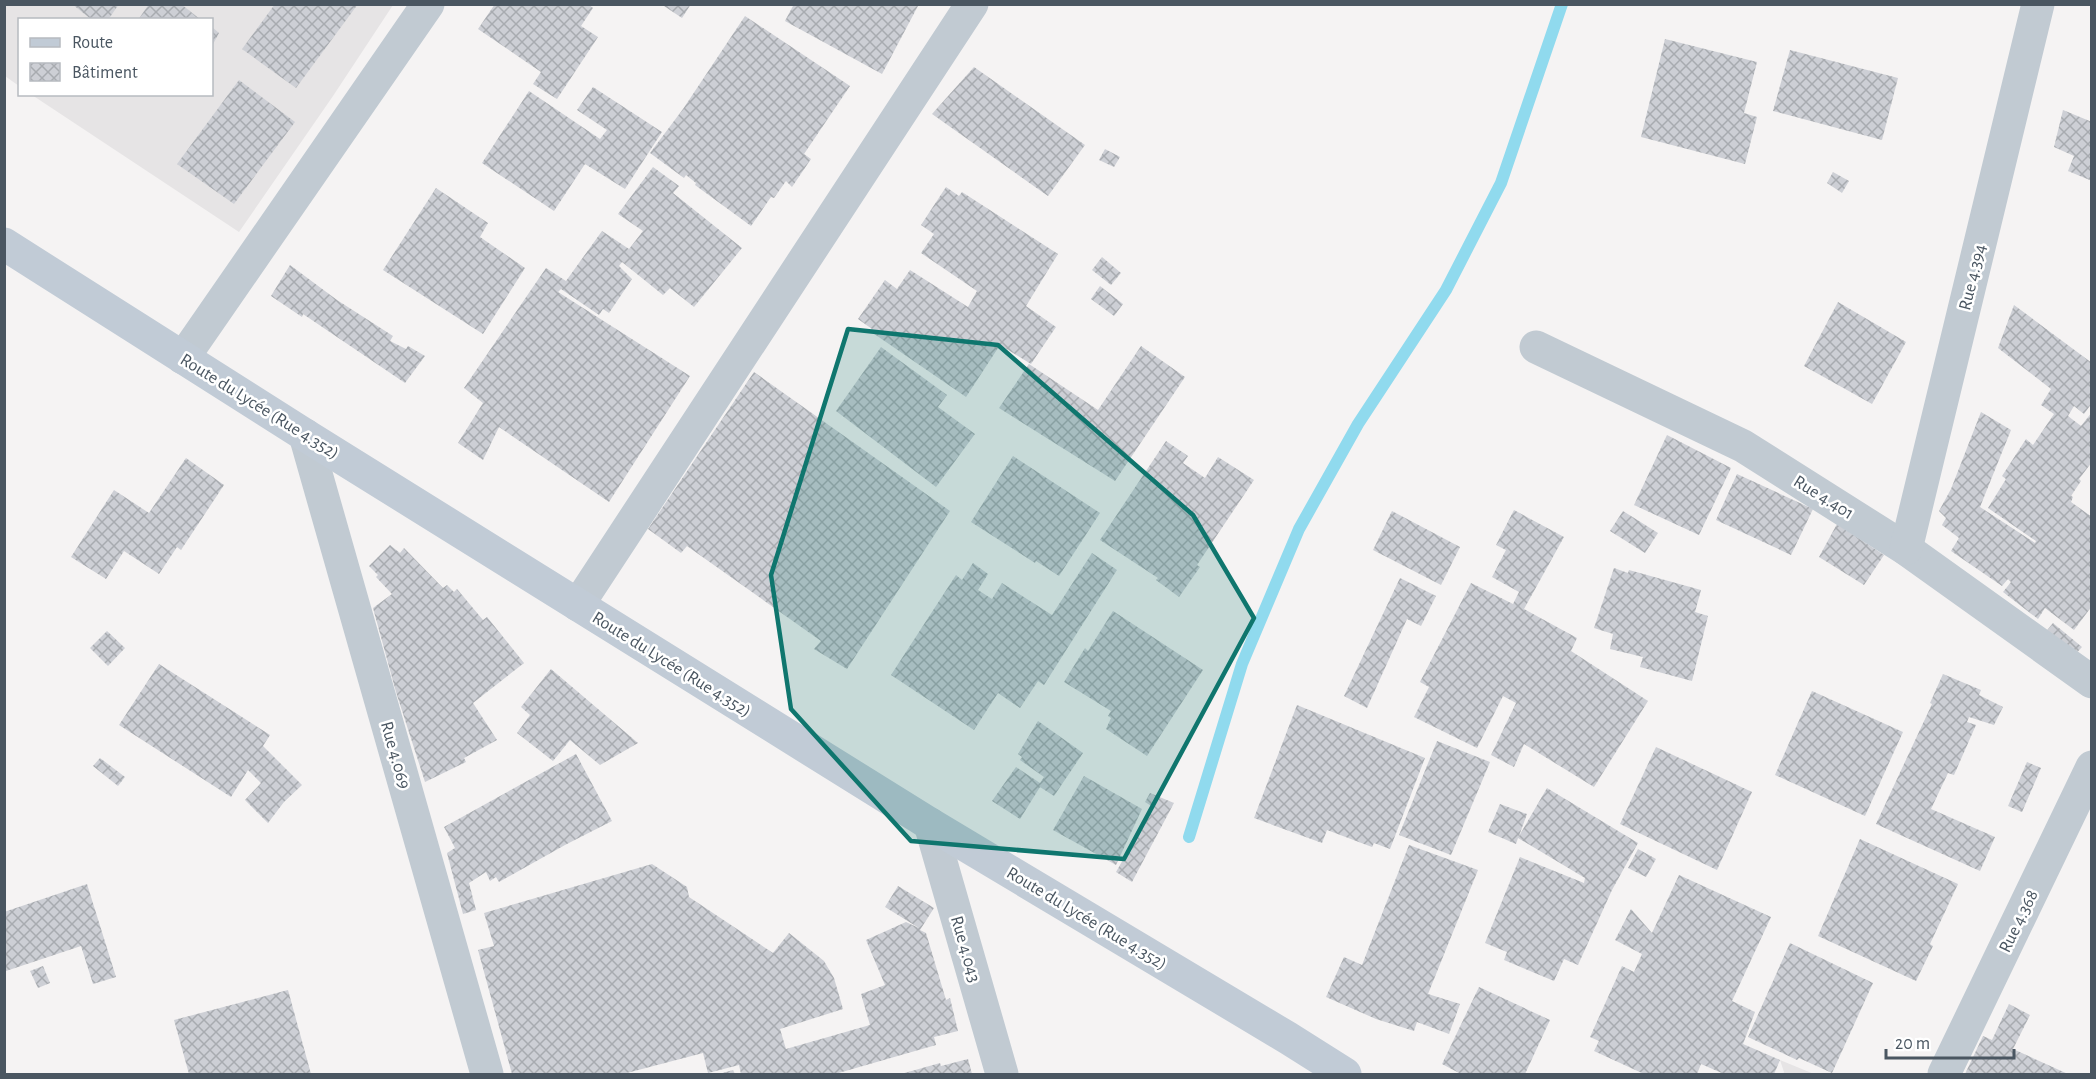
<svg xmlns="http://www.w3.org/2000/svg" width="2096" height="1079" font-family="'Alegreya Sans',sans-serif">
<style>
.education{fill:#e6e4e5}
.lines{fill:none;stroke-linecap:round;stroke-linejoin:round}
.stream{stroke:#90daee;stroke-width:12}
.building{fill:url(#building-cross-hatch)}
.street{stroke:#c1cad2;stroke-width:33}
.secondary{stroke:#c1cbd6;stroke-width:33}
.marked{fill:#0f766e;fill-opacity:0.2;stroke:#0f766e;stroke-width:4.5;stroke-linejoin:round}
.labels{text-anchor:middle;stroke-width:5;stroke-linejoin:round;paint-order:stroke}
.street-label{font-size:18px;fill:#4a5661;stroke:#fff}
</style>
<defs>
<pattern id="building-cross-hatch" width="8" height="8" patternUnits="userSpaceOnUse" patternTransform="scale(1.5)"><rect width="8" height="8" fill="#cdcfd5"/><path d="M0 0l8 8M0 8l8-8" fill="none" stroke="#a8abb0"/></pattern>
</defs>
<rect width="100%" height="100%" fill="#f5f3f3"/>
<!-- education -->
<g class="education">
<polygon points="4,5 393,5 333,96 239,232 32,95 212,94 212,20 20,20 19,86 5,76"/>
<polygon points="1780,1060 1814,1074 1783,1074 1784,1072"/>
</g>
<g class="lines">
<!-- stream -->
<polyline class="stream" points="1189,837 1242,664 1299,529 1358,424 1446,290 1501,183 1562,4"/>
</g>
<!-- building -->
<g class="building">
<polygon points="72,4 119,4 108,20 92,20"/>
<polygon points="149,4 181,4 201,20 138,20"/>
<polygon points="275,4 358,4 296,88 242,49"/>
<polygon points="495,4 588,4 593,8 581,26 598,37 557,99 533,84 541,72 478,29"/>
<polygon points="661,4 691,4 682,18"/>
<polygon points="794,4 919,4 882,74 785,21"/>
<polygon points="745,16 850,86 804,154 811,159 792,187 786,181 774,198 771,197 751,226 695,185 696,183 686,175 684,178 650,153 683,109"/>
<polygon points="212,27 219,33 212,46"/>
<polygon points="1665,39 1757,62 1744,113 1757,117 1745,164 1641,137"/>
<polygon points="1790,50 1898,78 1882,140 1773,111"/>
<polygon points="974,67 1085,145 1048,196 932,114"/>
<polygon points="239,80 295,122 234,204 177,164"/>
<polygon points="593,87 662,132 625,189 585,164 554,211 482,163 529,91 600,139 607,130 577,110"/>
<polygon points="2063,110 2092,122 2092,181 2068,171 2074,156 2054,147"/>
<polygon points="1105,149 1120,157 1114,167 1099,160"/>
<polygon points="653,167 679,186 673,193 742,248 694,307 670,288 663,295 622,262 619,266 632,279 609,313 603,309 599,315 561,289 558,292 690,376 609,502 499,427 483,460 458,443 483,403 464,388 546,268 566,281 602,231 629,249 643,231 618,214"/>
<polygon points="1833,172 1849,181 1842,193 1827,183"/>
<polygon points="946,187 959,196 962,192 1058,254 1026,306 1056,327 1031,364 1000,345 966,397 870,331 872,329 858,319 885,280 897,289 910,270 968,307 977,291 921,253 934,234 921,225"/>
<polygon points="436,188 488,223 480,237 525,268 483,334 383,270"/>
<polygon points="1102,257 1121,273 1111,285 1092,270"/>
<polygon points="290,265 337,300 393,336 390,341 406,349 408,346 425,356 405,383 303,314 302,317 271,296"/>
<polygon points="1100,286 1123,304 1114,316 1091,299"/>
<polygon points="1838,302 1906,342 1872,404 1804,366"/>
<polygon points="2014,305 2092,363 2092,403 2084,414 2074,406 2068,416 2081,426 2092,412 2092,462 2079,479 2081,481 2071,496 2073,497 2071,502 2092,517 2092,606 2074,630 2045,608 2038,619 2003,592 2011,582 2008,579 2002,586 1951,551 1959,538 1942,525 1946,518 1939,511 1951,489 1981,412 2011,430 1980,507 2035,543 2036,541 1988,508 2006,479 2002,476 2026,439 2033,445 2054,414 2041,405 2051,389 1998,348"/>
<polygon points="1141,346 1185,377 1115,481 999,408 1029,364 1098,410"/>
<polygon points="881,347 947,395 938,407 975,434 936,487 836,411"/>
<polygon points="754,372 950,511 847,669 814,649 821,641 687,546 681,553 648,529"/>
<polygon points="1667,435 1731,468 1699,535 1634,505"/>
<polygon points="1166,441 1188,456 1183,463 1205,478 1218,457 1254,480 1197,565 1200,567 1179,597 1156,580 1158,578 1100,540"/>
<polygon points="1013,456 1100,513 1059,576 1036,561 1035,563 971,522"/>
<polygon points="186,458 224,485 181,550 177,547 159,574 124,551 106,579 71,557 114,490 149,513"/>
<polygon points="1737,474 1813,509 1791,555 1716,520"/>
<polygon points="1514,510 1564,537 1524,609 1577,638 1571,651 1648,701 1594,787 1524,744 1514,767 1491,755 1516,703 1503,696 1477,748 1414,717 1429,687 1420,682 1471,583 1513,604 1519,592 1492,577 1506,550 1496,545"/>
<polygon points="1392,511 1460,547 1441,585 1373,550"/>
<polygon points="1623,511 1658,533 1645,553 1610,531"/>
<polygon points="1837,524 1884,555 1864,585 1819,557"/>
<polygon points="390,545 400,553 404,548 443,588 447,585 454,592 457,589 483,620 487,617 524,663 473,703 497,740 464,758 466,762 425,782 396,692 373,608 392,594 376,577 378,575 369,566"/>
<polygon points="1092,553 1117,570 1044,685 1038,681 1020,708 998,693 974,730 891,675 956,575 962,580 973,563 988,574 978,590 992,599 1002,583 1052,615"/>
<polygon points="1614,568 1628,573 1629,570 1701,590 1695,612 1708,616 1692,681 1640,667 1643,657 1610,649 1613,634 1594,628"/>
<polygon points="1400,578 1436,596 1421,626 1407,619 1367,708 1344,696"/>
<polygon points="1113,611 1203,670 1147,756 1106,729 1111,718 1108,716 1111,711 1064,682 1085,648 1088,651"/>
<polygon points="2053,623 2082,647 2072,658 2043,635"/>
<polygon points="107,631 125,648 108,666 90,648"/>
<polygon points="159,664 270,735 263,746 302,785 284,802 268,823 245,800 261,783 248,770 231,797 119,725"/>
<polygon points="551,669 638,743 600,765 570,740 553,761 517,733 530,715 521,707"/>
<polygon points="1943,674 1981,690 1979,695 2003,707 1994,725 1969,717 1967,722 1976,725 1954,775 1948,773 1931,809 1995,837 1980,871 1876,824 1932,704 1930,703"/>
<polygon points="1812,691 1903,732 1865,816 1775,775"/>
<polygon points="1297,705 1425,758 1390,849 1374,843 1372,847 1327,830 1322,843 1254,818"/>
<polygon points="1038,721 1083,753 1054,796 1040,787 1020,819 992,801 1016,767 1040,783 1044,777 1020,760 1022,757 1018,754"/>
<polygon points="1437,741 1490,762 1451,855 1399,835"/>
<polygon points="1656,747 1752,792 1717,870 1620,824"/>
<polygon points="576,754 612,821 565,845 499,882 496,877 490,881 486,872 469,883 476,910 463,914 447,853 455,848 444,827"/>
<polygon points="100,758 125,777 118,786 93,766"/>
<polygon points="2027,762 2041,768 2022,812 2008,806"/>
<polygon points="1084,776 1142,809 1116,865 1053,830"/>
<polygon points="1547,788 1638,843 1612,890 1578,965 1564,959 1554,981 1504,960 1507,952 1485,943 1520,857 1584,883 1585,878 1518,838 1516,844 1488,832 1500,804 1527,814 1519,836"/>
<polygon points="1150,793 1174,803 1132,882 1116,872 1153,807 1145,802"/>
<polygon points="1860,839 1958,884 1930,944 1933,946 1916,981 1818,936"/>
<polygon points="1409,845 1478,870 1428,994 1460,1004 1449,1034 1417,1022 1414,1031 1376,1019 1326,997 1344,957 1362,965"/>
<polygon points="1638,849 1656,859 1646,877 1628,868"/>
<polygon points="652,864 687,887 689,897 773,953 789,933 824,961 834,978 843,1009 780,1029 786,1049 870,1025 861,994 885,985 866,940 906,922 919,928 885,907 898,886 934,908 920,930 926,933 946,1000 950,998 958,1031 934,1037 936,1045 835,1074 741,1074 739,1065 708,1073 703,1053 623,1074 512,1074 478,950 494,946 484,913"/>
<polygon points="1679,875 1771,917 1732,1001 1755,1012 1743,1044 1780,1060 1774,1074 1724,1074 1701,1064 1697,1074 1644,1074 1594,1051 1599,1041 1590,1037 1622,966 1634,972 1642,954 1615,940 1631,909 1652,933"/>
<polygon points="87,884 116,977 93,984 81,946 6,971 4,912"/>
<polygon points="1790,943 1873,983 1832,1073 1799,1058 1797,1060 1748,1037"/>
<polygon points="43,966 50,983 38,988 30,971"/>
<polygon points="1479,987 1550,1020 1525,1074 1461,1074 1442,1064"/>
<polygon points="288,990 311,1074 189,1074 174,1020"/>
<polygon points="2009,1004 2030,1015 2013,1049 2068,1074 1965,1074 1983,1036 1992,1040"/>
<polygon points="968,1059 972,1074 901,1074 940,1063 941,1066"/>
<polygon points="733,1070 735,1074 719,1074"/>
</g>
<g class="lines">
<!-- street -->
<g class="street">
<polyline points="1536,347 1743,446 1906,549 2092,682"/>
<polyline points="183,358 428,4"/>
<polyline points="305,435 487,1074"/>
<polyline points="1906,549 2038,4"/>
<polyline points="578,605 972,4"/>
<polyline points="930,824 1002,1074"/>
<polyline points="1944,1074 2092,767"/>
</g>
<!-- secondary -->
<polyline class="secondary" points="4,244 305,435 930,824 1288,1038 1345,1074"/>
</g>
<!-- marked area -->
<path class="marked" d="M848,329L998,345L1193,515L1254,618L1124,859L911,841L791,709L771,575Z"/>
<g class="labels">
<!-- street labels -->
<g class="street-label">
<text transform="translate(1972 277) rotate(-76)" y="6">Rue 4.394</text>
<text transform="translate(260 406) rotate(32)" y="6">Route du Lycée (Rue 4.352)</text>
<text transform="translate(1824 497) rotate(32)" y="6">Rue 4.401</text>
<text transform="translate(672 664) rotate(32)" y="6">Route du Lycée (Rue 4.352)</text>
<text transform="translate(396 755) rotate(74)" y="6">Rue 4.069</text>
<text transform="translate(1087 918) rotate(31)" y="6">Route du Lycée (Rue 4.352)</text>
<text transform="translate(2018 921) rotate(-64)" y="6">Rue 4.368</text>
<text transform="translate(966 949) rotate(74)" y="6">Rue 4.043</text>
</g>
</g>
<!-- border -->
<rect width="2096" height="1079" fill="none" stroke="#4a5661" stroke-width="12"/>
<!-- legend -->
<rect x="18" y="18" width="195" height="78" fill="#ffffff" stroke="#b7bbc0" stroke-width="1.5"/>
<rect x="30" y="38" width="30" height="9" fill="#c1cbd6" stroke="#b7bbc0" stroke-width="1.5"/>
<text x="72" y="48" font-size="18" fill="#4a5661">Route</text>
<rect x="30" y="63" width="30" height="18" fill="url(#building-cross-hatch)" stroke="#b7bbc0" stroke-width="1.5"/>
<text x="72" y="78" font-size="18" fill="#4a5661">Bâtiment</text>
<!-- scale -->
<path d="M1886 1049v9h128v-9" fill="none" stroke="#4a5661" stroke-width="3"/>
<text x="1895" y="1049" font-size="18" fill="#4a5661" stroke="#ffffff" stroke-width="4.5" paint-order="stroke">20 m</text>
</svg>
